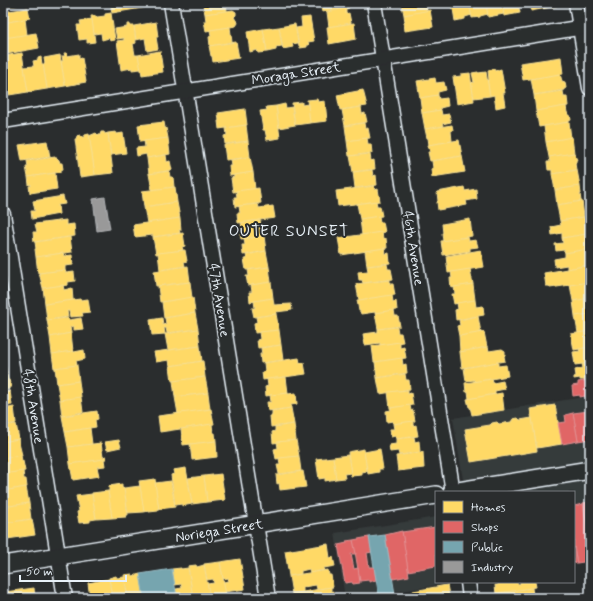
<svg xmlns="http://www.w3.org/2000/svg" width="593" height="601" font-family="Mynerve,sans-serif">
<style>
.built{fill:#363a3b}
.homes{fill:#ffd966;stroke:#f8e092}
.shops{fill:#e06666;stroke:#e29092}
.public{fill:#76a5af;stroke:#98bcc5}
.industry{fill:#999;stroke:#b1b3b6}
.lines{fill:none;stroke-linecap:round;stroke-linejoin:round}
.minor-casing{stroke:#e8f1f8;stroke-width:17}
.tertiary-casing{stroke:#e8f1f8;stroke-width:20}
.minor{stroke:#2a2d2e;stroke-width:14}
.tertiary{stroke:#2a2d2e;stroke-width:17}
.labels{text-anchor:middle;stroke-width:4;stroke-linejoin:round;paint-order:stroke}
.street-label{font-size:14px;fill:#e8f1f8;stroke:#2a2d2e}
.quarter-label{font-size:16px;letter-spacing:1px;fill:#e8f1f8;stroke:#2a2d2e}
</style>
<rect width="100%" height="100%" fill="#2a2d2e"/>
<filter id="ink" filterUnits="userSpaceOnUse"><feTurbulence type="fractalNoise" baseFrequency=".025" numOctaves="2"/><feDisplacementMap in="SourceGraphic" scale="8" xChannelSelector="R" yChannelSelector="G"/><feConvolveMatrix kernelMatrix="1 2 1 2 8 2 1 2 1" color-interpolation-filters="sRGB"/></filter>
<g filter="url(#ink)">
<!-- built -->
<g class="built">
<polygon points="590,396 590,561 574,563 574,492 465,492 453,418"/>
<polygon points="436,517 436,582 457,582 358,598 345,598 335,533"/>
</g>
<!-- homes -->
<g class="homes">
<polygon points="3,3 27,3 3,7"/>
<polygon points="113,3 148,3 148,7 112,13 111,7 114,6"/>
<polygon points="206,3 226,3 227,11 205,14 203,5 206,4"/>
<polygon points="320,3 348,3 349,8 322,12"/>
<polygon points="405,3 426,3 427,11 404,15 402,5 405,4"/>
<polygon points="452,3 469,3 472,15 465,17 465,19 455,21"/>
<polygon points="469,3 486,3 488,14 480,16 480,17 472,18"/>
<polygon points="486,3 502,3 504,14 488,17"/>
<polygon points="502,3 518,3 520,13 504,16"/>
<polygon points="530,3 557,3 557,6 531,11"/>
<polygon points="28,8 30,18 3,23 3,12"/>
<polygon points="346,8 346,14 349,13 351,23 329,27 327,12"/>
<polygon points="233,10 236,12 236,15 234,17 235,19 237,20 238,23 236,26 206,31 204,21 206,21 205,14"/>
<polygon points="430,10 433,27 405,31 404,23 405,22 404,15"/>
<polygon points="111,13 115,40 110,41 109,38 102,40 101,33 94,34 91,16 96,16 97,17 105,16 105,14"/>
<polygon points="310,17 314,41 308,42 309,45 307,45 307,47 300,48 300,46 299,46 296,28 302,27 301,18"/>
<polygon points="25,19 27,35 3,39 3,23"/>
<polygon points="92,19 95,42 87,43 87,39 79,40 77,25 81,25 80,21"/>
<polygon points="156,22 158,37 156,37 158,49 147,51 145,38 136,40 134,26"/>
<polygon points="354,23 356,39 329,44 327,27"/>
<polygon points="127,24 130,24 130,26 134,26 136,43 133,44 135,55 138,55 141,69 132,70 132,68 121,70 117,41 124,40 124,38 117,39 115,29 127,27"/>
<polygon points="295,24 298,43 292,44 293,47 283,49 279,27"/>
<polygon points="230,27 232,42 210,46 209,37 211,36 210,30"/>
<polygon points="279,27 282,46 276,47 276,50 267,52 263,29"/>
<polygon points="263,29 267,52 258,53 257,50 250,52 247,32"/>
<polygon points="36,33 39,48 6,54 4,38"/>
<polygon points="236,42 239,58 213,62 212,56 211,56 209,46"/>
<polygon points="160,51 163,72 142,75 138,55"/>
<polygon points="22,53 28,92 9,95 3,56"/>
<polygon points="64,53 67,53 67,56 79,54 79,59 82,58 86,82 65,86 61,61 63,61 62,56 65,56"/>
<polygon points="60,55 65,86 47,89 43,64 45,64 44,58"/>
<polygon points="41,57 42,64 43,64 47,89 28,92 24,67 34,66 33,61 38,60 38,58"/>
<polygon points="561,57 563,74 523,80 520,63"/>
<polygon points="494,69 495,71 501,69 505,93 503,93 505,106 496,108 494,95 490,96 487,80 489,80 488,70"/>
<polygon points="478,72 478,73 486,72 490,96 474,98 471,83 474,82 472,73"/>
<polygon points="470,73 474,101 457,104 453,77 461,76 461,74"/>
<polygon points="560,74 562,81 565,82 566,88 564,89 564,90 534,95 531,79"/>
<polygon points="435,78 436,83 444,82 446,90 438,92 438,95 420,98 417,81"/>
<polygon points="363,90 367,106 340,110 337,95"/>
<polygon points="563,91 564,97 567,97 568,106 536,111 534,95"/>
<polygon points="438,95 439,99 447,98 448,106 440,108 441,110 422,113 420,98"/>
<polygon points="317,99 318,102 325,101 327,121 310,123 307,100"/>
<polygon points="302,102 302,105 308,104 310,123 295,125 292,103"/>
<polygon points="285,104 286,108 292,107 295,125 279,128 276,106"/>
<polygon points="276,106 280,138 267,140 265,130 263,130 260,111 267,110 266,107"/>
<polygon points="566,106 567,113 568,113 568,115 570,115 571,120 569,121 569,122 539,127 536,111"/>
<polygon points="361,107 362,114 365,113 367,122 345,126 342,110"/>
<polygon points="245,109 247,125 219,129 218,121 219,121 218,113"/>
<polygon points="441,110 442,115 449,114 451,122 442,124 443,126 425,129 422,113"/>
<polygon points="164,122 165,128 166,128 168,138 140,142 138,125"/>
<polygon points="569,122 571,138 546,142 544,126"/>
<polygon points="364,123 365,129 368,128 370,138 347,141 345,126"/>
<polygon points="246,125 248,141 225,144 224,136 227,135 226,128"/>
<polygon points="452,125 453,130 451,131 452,141 429,145 428,138 427,138 425,129"/>
<polygon points="101,132 104,132 105,134 108,133 113,173 95,175 89,136 96,133 98,135 100,135"/>
<polygon points="116,132 117,134 123,133 126,153 111,155 108,133"/>
<polygon points="89,134 95,175 80,177 75,139 76,139 77,136 80,135 82,137 84,137 85,135"/>
<polygon points="572,137 574,153 549,157 546,142"/>
<polygon points="168,138 170,154 147,158 146,154 137,156 136,148 145,147 144,141"/>
<polygon points="367,138 368,144 371,144 372,153 349,156 347,141"/>
<polygon points="459,140 462,156 430,161 428,152 430,152 428,145"/>
<polygon points="47,141 50,157 22,161 19,145"/>
<polygon points="248,141 250,157 226,160 224,145"/>
<polygon points="574,153 577,160 576,160 576,163 575,163 576,170 552,174 552,170 548,170 547,162 550,162 549,157"/>
<polygon points="370,154 371,161 374,160 375,169 353,172 350,156"/>
<polygon points="166,155 167,162 170,161 172,170 149,174 147,158"/>
<polygon points="462,156 465,172 432,177 431,169 433,168 432,161"/>
<polygon points="55,157 55,158 57,158 59,160 60,163 62,163 63,169 61,170 61,172 28,177 26,167 28,167 27,161"/>
<polygon points="250,157 253,172 230,176 229,166 232,166 231,160"/>
<polygon points="372,170 373,176 376,175 377,185 355,188 353,172"/>
<polygon points="577,170 580,186 555,190 552,174"/>
<polygon points="169,171 170,177 173,177 174,187 152,190 149,174"/>
<polygon points="253,172 255,189 233,192 231,178 234,177 234,175"/>
<polygon points="55,173 57,189 30,193 29,186 31,186 31,184 29,185 28,177"/>
<polygon points="374,186 375,190 378,189 380,201 338,206 336,191"/>
<polygon points="580,186 581,194 580,194 581,201 557,205 555,190"/>
<polygon points="175,187 177,202 144,207 142,191"/>
<polygon points="464,187 465,191 476,189 477,199 466,201 467,205 438,210 437,202 438,201 437,192"/>
<polygon points="259,188 261,203 235,207 234,197 237,197 236,191"/>
<polygon points="63,196 65,204 58,205 59,214 32,219 31,211 35,211 33,201"/>
<polygon points="376,201 377,206 380,206 382,216 360,219 357,204"/>
<polygon points="582,201 584,217 560,221 557,205"/>
<polygon points="177,202 180,218 147,223 144,207"/>
<polygon points="258,204 259,208 273,206 275,218 238,223 237,213 240,213 239,206"/>
<polygon points="379,216 380,222 383,222 385,232 362,235 360,219"/>
<polygon points="584,217 587,234 562,238 562,233 552,235 551,227 561,225 560,221"/>
<polygon points="180,218 181,230 179,230 180,233 153,237 153,235 135,237 133,225"/>
<polygon points="470,219 472,236 443,241 442,233 443,233 442,224"/>
<polygon points="66,220 66,225 74,224 75,236 34,242 33,232 37,232 35,224"/>
<polygon points="260,220 263,236 241,239 239,228 242,228 241,223"/>
<polygon points="382,232 383,239 386,238 387,248 341,255 338,238"/>
<polygon points="183,233 185,246 182,247 183,250 156,254 153,237"/>
<polygon points="587,234 589,249 565,253 564,250 556,251 555,244 563,243 562,238"/>
<polygon points="264,236 266,251 243,255 242,245 245,245 244,239"/>
<polygon points="70,237 72,252 36,257 35,249 36,249 35,242"/>
<polygon points="468,237 469,241 476,240 478,247 470,248 470,251 443,255 441,241"/>
<polygon points="385,248 386,254 389,253 390,263 367,266 365,251"/>
<polygon points="589,249 590,265 567,269 567,265 555,267 554,259 565,257 565,253"/>
<polygon points="185,250 187,261 184,262 185,266 160,270 158,253"/>
<polygon points="481,250 484,267 448,273 446,256"/>
<polygon points="266,251 269,267 246,270 244,259 247,259 246,255"/>
<polygon points="63,253 64,256 72,255 73,265 65,266 65,270 38,273 36,257"/>
<polygon points="387,264 388,269 391,269 393,279 363,283 362,280 359,280 358,272 368,271 367,266"/>
<polygon points="590,265 590,282 550,288 549,286 546,286 544,273"/>
<polygon points="188,266 190,282 156,286 154,271"/>
<polygon points="269,267 271,282 248,286 246,276 249,276 248,270"/>
<polygon points="470,269 473,284 451,288 450,278 452,278 451,272"/>
<polygon points="65,270 66,273 74,272 75,281 68,282 68,285 43,288 39,273"/>
<polygon points="390,280 390,284 393,284 395,295 359,300 356,284"/>
<polygon points="190,282 192,298 160,302 158,286"/>
<polygon points="271,282 273,298 250,302 249,292 252,292 251,285"/>
<polygon points="590,282 590,298 573,301 570,285"/>
<polygon points="473,284 475,300 454,304 452,294 455,294 454,287"/>
<polygon points="63,285 64,290 72,288 73,300 45,304 43,288"/>
<polygon points="392,295 393,302 396,301 397,310 375,313 375,312 361,314 360,311 359,311 357,300 359,300"/>
<polygon points="193,297 195,313 164,318 162,302"/>
<polygon points="273,298 274,305 291,304 292,310 276,312 276,314 254,317 252,308 255,308 254,301"/>
<polygon points="590,298 590,314 575,316 573,301"/>
<polygon points="80,299 80,300 88,299 90,312 82,313 83,316 70,317 69,311 67,311 68,317 47,320 45,304"/>
<polygon points="475,300 476,307 483,306 484,315 456,320 455,310 458,309 457,303"/>
<polygon points="394,310 395,316 398,316 400,326 378,329 375,313"/>
<polygon points="195,313 198,329 167,333 166,328 164,328 165,334 152,335 150,320 162,318 163,325 166,324 165,318"/>
<polygon points="276,314 279,330 255,333 254,323 257,322 256,317"/>
<polygon points="590,314 590,331 578,333 575,316"/>
<polygon points="478,316 481,333 459,336 457,326 460,325 459,320"/>
<polygon points="68,318 69,320 81,318 83,329 74,330 74,326 70,327 71,333 50,337 47,320"/>
<polygon points="397,327 398,333 401,333 403,342 380,345 380,343 365,345 363,334 378,332 378,329"/>
<polygon points="198,329 200,346 168,350 165,334"/>
<polygon points="279,330 281,345 258,348 257,340 260,339 259,332"/>
<polygon points="590,331 590,347 574,350 571,334"/>
<polygon points="484,332 487,347 460,352 459,336"/>
<polygon points="71,333 73,351 52,354 50,337"/>
<polygon points="400,342 400,348 404,347 406,358 374,362 372,346"/>
<polygon points="3,343 4,343 5,351 4,352 4,357 3,357"/>
<polygon points="281,345 283,360 261,363 260,354 262,354 261,348"/>
<polygon points="200,346 202,361 170,366 169,360 156,362 154,352"/>
<polygon points="488,347 489,351 502,349 505,351 505,355 504,356 505,361 462,368 460,352"/>
<polygon points="590,347 590,363 575,365 573,352 580,351 579,349"/>
<polygon points="84,350 85,359 76,361 77,365 54,368 52,354 73,351 74,352"/>
<polygon points="299,358 300,363 304,363 306,374 263,380 262,372 265,371 264,363"/>
<polygon points="402,358 403,365 406,364 407,373 377,378 375,362"/>
<polygon points="4,359 7,373 3,373 3,360"/>
<polygon points="203,361 205,377 172,381 170,366"/>
<polygon points="498,362 498,366 506,365 508,376 474,382 474,380 466,381 464,368"/>
<polygon points="590,363 590,380 584,381 584,380 580,380 580,378 574,379 574,377 576,376 575,370 583,368 582,364"/>
<polygon points="77,365 79,381 57,384 55,368"/>
<polygon points="405,374 406,380 409,380 410,389 380,394 377,378"/>
<polygon points="7,375 8,380 9,380 11,387 9,387 9,389 3,390 3,376"/>
<polygon points="205,377 208,393 175,397 173,381"/>
<polygon points="286,377 288,393 266,396 265,387 268,386 267,379"/>
<polygon points="492,379 493,383 503,381 505,389 495,391 495,394 469,399 468,391 466,392 465,383"/>
<polygon points="79,381 81,397 60,400 57,384"/>
<polygon points="408,390 408,394 411,393 413,405 390,408 388,392"/>
<polygon points="10,391 12,405 4,406 4,409 3,409 3,392"/>
<polygon points="208,393 210,409 178,414 175,397"/>
<polygon points="288,393 288,394 296,393 297,404 291,405 291,408 268,411 267,402 271,402 270,395"/>
<polygon points="502,393 504,410 472,415 470,407 469,407 467,399"/>
<polygon points="81,397 83,412 62,416 60,400"/>
<polygon points="410,405 411,411 413,410 415,421 393,424 393,421 387,422 386,411 391,410 390,408"/>
<polygon points="555,405 562,444 537,448 530,409"/>
<polygon points="14,407 16,423 3,426 3,409"/>
<polygon points="291,408 294,424 271,427 270,416 272,416 272,411"/>
<polygon points="211,409 214,424 160,432 158,416"/>
<polygon points="97,411 98,419 95,420 96,427 65,432 62,416"/>
<polygon points="518,418 520,420 532,418 537,451 471,462 465,429 490,425 492,423 497,422 499,424 511,422 513,419"/>
<polygon points="413,421 413,426 416,425 418,436 396,439 395,436 391,437 390,429 394,429 393,424"/>
<polygon points="16,424 19,439 3,442 3,426"/>
<polygon points="212,424 213,433 215,433 216,441 183,445 181,429"/>
<polygon points="294,424 296,440 273,443 272,432 275,431 275,427"/>
<polygon points="90,428 92,444 68,447 65,432"/>
<polygon points="414,437 415,442 419,441 420,452 399,455 398,451 390,452 389,445 396,444 396,439"/>
<polygon points="18,439 22,455 3,458 3,442"/>
<polygon points="119,440 121,447 107,450 105,442"/>
<polygon points="296,440 299,456 276,459 274,449 278,448 277,442"/>
<polygon points="216,441 217,457 192,460 190,444"/>
<polygon points="101,443 103,457 106,456 106,459 70,464 68,447"/>
<polygon points="364,449 367,471 362,472 362,475 351,476 348,452"/>
<polygon points="380,449 383,469 379,469 379,472 368,474 364,452"/>
<polygon points="423,452 424,468 398,471 396,456"/>
<polygon points="21,455 22,461 23,461 25,471 3,474 3,458"/>
<polygon points="348,455 351,473 344,474 345,478 336,479 333,457"/>
<polygon points="299,456 301,471 279,474 277,465 280,465 279,458"/>
<polygon points="333,457 336,479 325,481 325,478 319,479 316,459"/>
<polygon points="104,459 105,466 97,467 99,476 73,480 70,464"/>
<polygon points="186,468 192,504 182,506 182,504 175,505 171,475 174,474 173,470"/>
<polygon points="23,471 24,479 26,479 27,487 3,491 3,474"/>
<polygon points="303,471 306,487 280,490 279,483 277,484 276,475"/>
<polygon points="221,474 225,500 207,502 204,476"/>
<polygon points="204,476 207,502 192,504 188,478"/>
<polygon points="155,479 159,509 157,510 158,511 149,512 149,511 144,512 139,481"/>
<polygon points="171,481 175,507 159,509 155,483"/>
<polygon points="122,484 122,488 124,488 128,515 125,515 126,517 112,518 108,491 109,491 109,486"/>
<polygon points="140,486 144,512 128,513 124,488"/>
<polygon points="26,487 29,503 3,507 3,491"/>
<polygon points="108,491 112,518 96,519 92,493"/>
<polygon points="92,494 96,519 90,520 90,522 79,523 77,512 79,511 76,496"/>
<polygon points="29,503 31,519 5,523 3,507"/>
<polygon points="32,519 35,535 7,539 5,523"/>
<polygon points="328,544 330,558 333,557 335,566 324,568 324,570 310,573 309,569 301,571 301,574 289,576 285,551"/>
<polygon points="240,559 245,589 225,592 223,582 229,581 228,578 223,579 220,562"/>
<polygon points="220,562 226,595 210,598 207,584 214,583 213,579 207,580 204,564"/>
<polygon points="196,565 197,567 204,565 210,598 193,598 188,566"/>
<polygon points="181,568 181,569 188,568 193,598 177,598 176,589 182,588 181,584 175,585 172,569"/>
<polygon points="328,570 329,575 331,575 333,587 317,589 316,585 303,587 303,592 292,594 289,576"/>
<polygon points="132,574 133,576 140,574 144,598 128,598 124,575"/>
<polygon points="116,576 117,578 124,577 128,598 112,598 109,578"/>
<polygon points="109,579 112,598 90,598 88,583"/>
<polygon points="498,582 517,582 518,584 520,584 520,582 535,582 536,587 496,594 495,585 498,585"/>
<polygon points="447,585 449,595 447,595 448,598 414,598 413,591"/>
<polygon points="331,587 331,592 333,591 335,598 292,598 292,594"/>
<polygon points="34,588 35,598 6,598 5,592"/>
<polygon points="532,588 533,595 532,595 532,598 499,598 499,593"/>
</g>
<!-- shops -->
<g class="shops">
<polygon points="590,380 590,396 585,397 585,396 580,397 580,395 573,396 572,386 578,385 578,382"/>
<polygon points="589,411 590,439 578,441 573,413"/>
<polygon points="573,413 578,441 562,444 558,423 566,422 565,415"/>
<polygon points="590,502 590,542 589,542 583,503"/>
<polygon points="583,504 590,545 590,561 577,563 574,547 574,506"/>
<polygon points="436,527 436,566 408,571 402,532"/>
<polygon points="402,531 409,576 393,579 385,535"/>
<polygon points="369,537 372,552 367,553 369,567 374,567 376,580 369,582 369,580 360,581 353,540"/>
<polygon points="353,540 356,554 351,554 354,569 358,568 360,583 353,584 352,582 345,583 338,545 347,543 346,541"/>
<polygon points="574,547 577,563 574,563"/>
</g>
<!-- public -->
<g class="public">
<polygon points="385,535 395,594 379,597 369,537"/>
<polygon points="172,569 177,598 144,598 140,574"/>
</g>
<!-- industry -->
<polygon class="industry" points="105,197 110,229 97,231 93,199"/>
<g class="lines">
<defs>
<g id="minor">
<polyline points="171,3 268,598"/>
<polyline points="374,3 453,492"/>
<polyline points="576,3 590,88"/>
<polyline points="3,121 590,26"/>
<polyline points="3,214 65,598"/>
<polyline points="468,582 470,598"/>
</g>
<g id="tertiary">
<polyline points="452,492 590,470"/>
<polyline points="3,565 436,495"/>
</g>
</defs>
<!-- minor casing -->
<use href="#minor" class="minor-casing"/>
<!-- tertiary casing -->
<use href="#tertiary" class="tertiary-casing"/>
<!-- minor -->
<use href="#minor" class="minor"/>
<!-- tertiary -->
<use href="#tertiary" class="tertiary"/>
</g>
</g>
<g class="labels">
<!-- street labels -->
<g class="street-label">
<text transform="translate(296 73) rotate(-9)" y="5">Moraga Street</text>
<text transform="translate(414 248) rotate(81)" y="5">46th Avenue</text>
<text transform="translate(220 300) rotate(81)" y="5">47th Avenue</text>
<text transform="translate(34 406) rotate(81)" y="5">48th Avenue</text>
<text transform="translate(219 530) rotate(-9)" y="5">Noriega Street</text>
</g>
<!-- quarter labels -->
<g class="quarter-label">
<text x="289" y="236">OUTER SUNSET</text>
</g>
</g>
<!-- margin -->
<rect width="593" height="601" fill="none" stroke="#2a2d2e" stroke-width="16"/>
<rect x="8" y="8" width="577" height="585" fill="none" stroke="#e8f1f8" stroke-width="1.5" filter="url(#ink)"/>
<!-- legend -->
<rect x="435" y="491" width="140" height="92" fill="#2a2d2e" stroke="#767b7f"/>
<rect x="443" y="501" width="20" height="12" fill="#ffd966" stroke="#767b7f"/>
<text x="471" y="511" font-size="12" fill="#e8f1f8">Homes</text>
<rect x="443" y="521" width="20" height="12" fill="#e06666" stroke="#767b7f"/>
<text x="471" y="531" font-size="12" fill="#e8f1f8">Shops</text>
<rect x="443" y="541" width="20" height="12" fill="#76a5af" stroke="#767b7f"/>
<text x="471" y="551" font-size="12" fill="#e8f1f8">Public</text>
<rect x="443" y="561" width="20" height="12" fill="#999999" stroke="#767b7f"/>
<text x="471" y="571" font-size="12" fill="#e8f1f8">Industry</text>
<!-- scale -->
<path d="M20 575v6h106v-6" fill="none" stroke="#e8f1f8" stroke-width="2"/>
<text x="26" y="575" font-size="12" fill="#e8f1f8" stroke="#2a2d2e" stroke-width="3" paint-order="stroke">50 m</text>
</svg>
